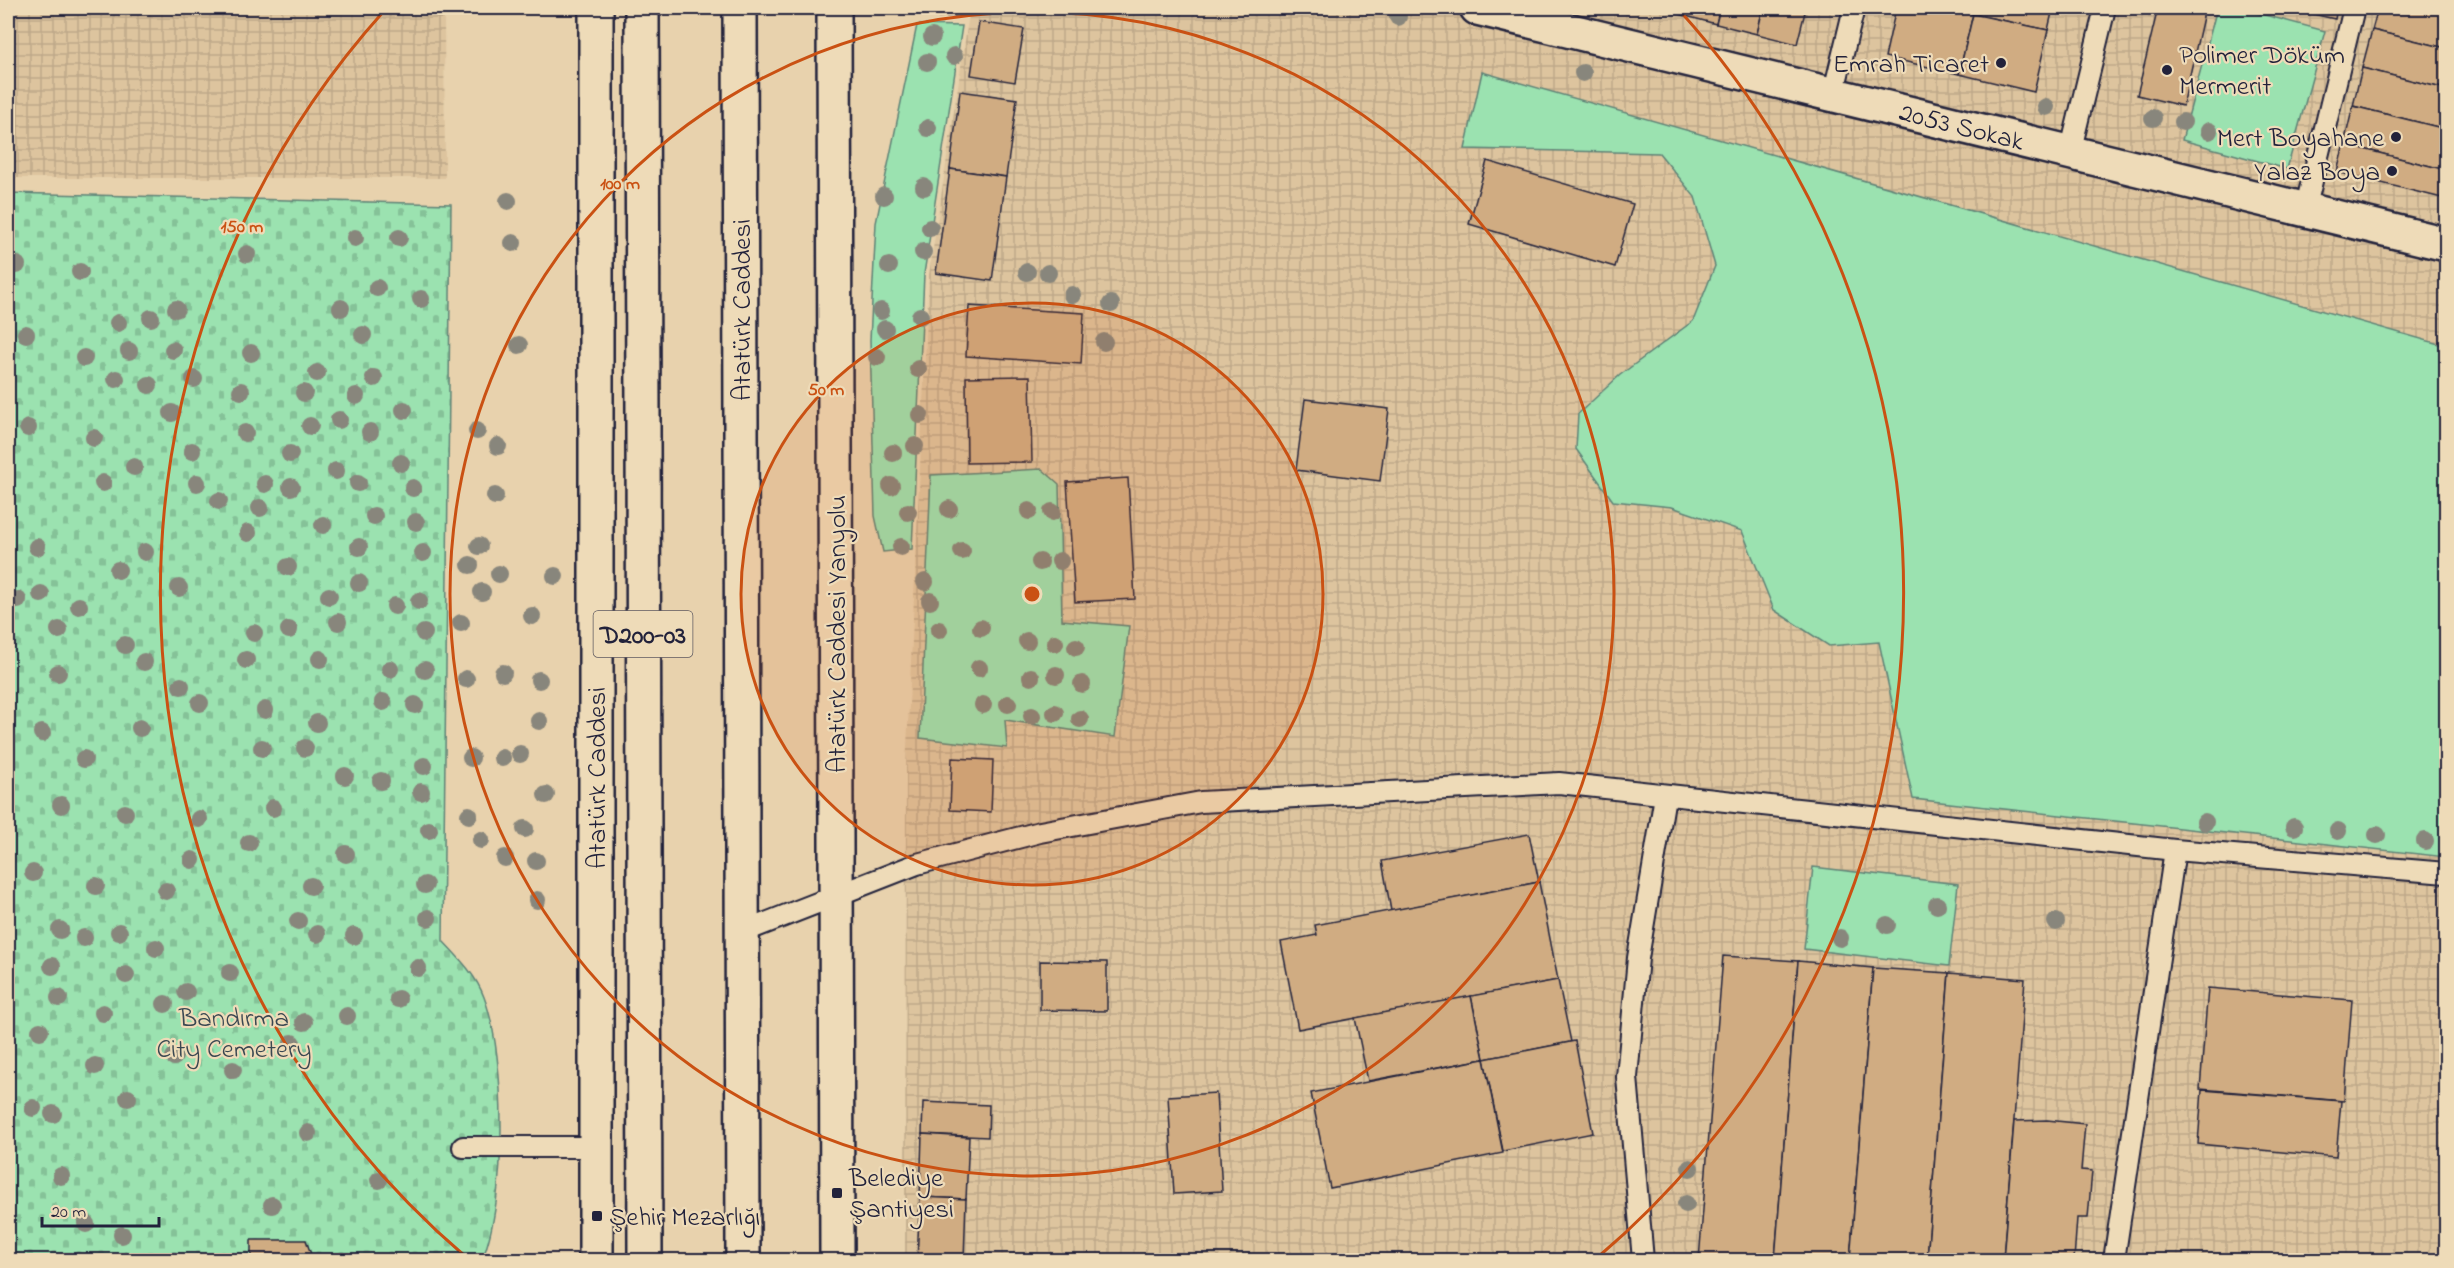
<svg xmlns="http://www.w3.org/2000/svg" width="2454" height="1268" font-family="'Indie Flower',sans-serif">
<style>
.industrial{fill:url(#industrial-grid)}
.green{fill:#9be2b0;stroke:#5e8276;stroke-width:1.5}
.cemetery{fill:url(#cemetery-stones);stroke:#5e8276;stroke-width:1.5}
.building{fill:#d0ac82;stroke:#22223b;stroke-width:1.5}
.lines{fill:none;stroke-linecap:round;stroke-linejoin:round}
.lane-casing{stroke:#22223b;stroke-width:24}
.street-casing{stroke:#22223b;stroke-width:38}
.primary-casing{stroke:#22223b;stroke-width:38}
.highway-casing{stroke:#22223b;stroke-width:38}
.lane{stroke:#eedbb8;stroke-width:20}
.street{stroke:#eedbb8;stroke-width:33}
.primary{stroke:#eedbb8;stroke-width:33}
.highway{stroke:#eedbb8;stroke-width:33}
.tree{fill:#88867b}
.ring{fill:none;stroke:#ca5113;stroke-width:3}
.poi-dot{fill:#22223b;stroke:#eedbb8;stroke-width:2}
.labels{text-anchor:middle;stroke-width:4.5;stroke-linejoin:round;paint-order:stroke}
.shield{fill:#eedbb8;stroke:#5f5a60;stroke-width:1.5}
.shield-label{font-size:26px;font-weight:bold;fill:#22223b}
.poi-label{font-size:27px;fill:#22223b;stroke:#eedbb8;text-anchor:start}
.street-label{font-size:27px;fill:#22223b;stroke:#eedbb8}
.park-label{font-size:27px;fill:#3a4852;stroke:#eedbb8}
.centre{fill:#ca5113;stroke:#eedbb8;stroke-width:3}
.ring-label{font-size:18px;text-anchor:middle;font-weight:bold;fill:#ca5113;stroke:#eedbb8;stroke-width:4.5;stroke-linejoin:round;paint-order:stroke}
</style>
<defs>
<pattern id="industrial-grid" width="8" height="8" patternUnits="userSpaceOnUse" patternTransform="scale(1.5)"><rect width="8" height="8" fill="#ddc49e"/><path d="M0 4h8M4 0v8" fill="none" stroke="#bda889"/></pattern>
<pattern id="cemetery-stones" width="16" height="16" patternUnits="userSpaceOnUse" patternTransform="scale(1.5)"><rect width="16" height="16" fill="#9be2b0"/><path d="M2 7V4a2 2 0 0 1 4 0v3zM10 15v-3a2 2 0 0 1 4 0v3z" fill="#85c298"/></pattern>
</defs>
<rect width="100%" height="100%" fill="#e8d2ad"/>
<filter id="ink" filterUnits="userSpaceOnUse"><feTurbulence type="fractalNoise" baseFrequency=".0167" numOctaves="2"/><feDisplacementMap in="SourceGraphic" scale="12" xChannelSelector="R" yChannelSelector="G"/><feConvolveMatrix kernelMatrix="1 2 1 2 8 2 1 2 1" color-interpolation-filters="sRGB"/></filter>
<g filter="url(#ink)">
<!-- industrial -->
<g class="industrial">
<polygon points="8,8 444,8 445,178 8,178"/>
<polygon points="970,8 2446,8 2446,1260 905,1260 906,769 929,275"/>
</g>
<!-- green -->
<g class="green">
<polygon points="2217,8 2238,8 2325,31 2287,169 2182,140"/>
<polygon points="917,25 962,26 924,274 912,549 883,552 875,516 870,340 876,223"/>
<polygon points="1482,72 2446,346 2446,857 1913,799 1879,642 1829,646 1774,610 1742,531 1672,507 1613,501 1576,449 1578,414 1620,375 1693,321 1715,266 1695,197 1659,153 1465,149"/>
<polygon points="1042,469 1059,484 1062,620 1129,626 1115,737 1005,720 1007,748 920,738 931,475"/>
<polygon points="1813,867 1958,884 1949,966 1804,949"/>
</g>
<!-- cemetery -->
<path class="cemetery" d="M8,193L451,204L443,941C459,958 476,975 484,997C507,1059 507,1199 482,1260H8Z"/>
<!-- building -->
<g class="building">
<polygon points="932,8 969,8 968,15 932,17"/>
<polygon points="1653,8 1677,8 1675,13"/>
<polygon points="1677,8 1720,8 1716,24 1675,13"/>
<polygon points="1720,8 1763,8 1757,34 1716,24"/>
<polygon points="1763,8 1806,8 1797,44 1757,34"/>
<polygon points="1896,8 1941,8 1973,14 1959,74 1885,57"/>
<polygon points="1941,8 1974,8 1973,14"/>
<polygon points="1974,8 2053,8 2048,30 1973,14"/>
<polygon points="2158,8 2205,8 2183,106 2137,95"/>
<polygon points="2287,8 2337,8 2335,19"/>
<polygon points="2378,8 2446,8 2446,48 2372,30"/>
<polygon points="1973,14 2048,30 2034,92 1959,74"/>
<polygon points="979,22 1024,29 1015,82 971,75"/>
<polygon points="2372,30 2446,48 2446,89 2362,68"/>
<polygon points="2362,68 2446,89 2446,129 2353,106"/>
<polygon points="960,91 1017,99 1006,177 950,169"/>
<polygon points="2353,106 2446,129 2446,170 2344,144"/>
<polygon points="2344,144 2446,170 2446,199 2337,172"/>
<polygon points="1487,161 1633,204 1615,267 1469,224"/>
<polygon points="950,169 1006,177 992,281 936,273"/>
<polygon points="969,306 1084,313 1081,364 966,356"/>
<polygon points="1030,376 1032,462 967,463 966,377"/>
<polygon points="1305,399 1389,409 1380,481 1296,470"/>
<polygon points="1128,478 1135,599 1075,602 1067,482"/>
<polygon points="952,758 993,760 991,812 950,810"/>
<polygon points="1529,834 1539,882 1391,911 1382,861"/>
<polygon points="1539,882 1558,980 1298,1029 1281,942 1317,935 1315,925"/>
<polygon points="1723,956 1798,961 1775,1260 1699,1260"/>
<polygon points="1040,961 1107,962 1107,1011 1040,1010"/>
<polygon points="1798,961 1873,968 1850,1260 1775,1260"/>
<polygon points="1873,968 1949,973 1927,1260 1850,1260"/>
<polygon points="1949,973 2025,979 2003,1260 1927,1260"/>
<polygon points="1558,980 1571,1042 1484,1059 1471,996"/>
<polygon points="2208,988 2352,1000 2344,1101 2200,1089"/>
<polygon points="1471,996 1484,1059 1368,1081 1355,1018"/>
<polygon points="1575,1041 1593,1133 1503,1151 1484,1059"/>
<polygon points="1484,1059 1503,1153 1330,1188 1311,1093"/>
<polygon points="2202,1090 2341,1101 2336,1157 2198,1144"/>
<polygon points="1216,1093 1222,1191 1174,1194 1168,1096"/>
<polygon points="923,1102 989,1105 988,1137 922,1134"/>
<polygon points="2047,1120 2085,1124 2081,1170 2092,1171 2088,1218 2077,1218 2074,1260 2003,1260 2014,1121"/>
<polygon points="922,1134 969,1137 966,1199 920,1197"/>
<polygon points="920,1197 966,1199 964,1260 917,1260"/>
<polygon points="251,1240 306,1240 313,1260 251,1260"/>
</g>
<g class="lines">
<defs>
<g id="lane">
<polyline points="1833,95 1854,8"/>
<polyline points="2070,153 2105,8"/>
<polyline points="2305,210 2354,8"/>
<polyline points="743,932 917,864 1040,832 1201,802 1559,783 2175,850 2446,873"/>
<polyline points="463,1147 595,1147"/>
<polyline points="1643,1260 1627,1077 1638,958 1665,796"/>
<polyline points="2114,1260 2175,850"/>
</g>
<polyline id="street" points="1477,8 2446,244"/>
<g id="primary">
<polyline points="596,8 596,1260"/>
<polyline points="834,8 837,1260"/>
</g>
<g id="highway">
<polyline points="642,8 645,1260"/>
<polyline points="740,8 743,1260"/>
</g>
</defs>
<!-- lane casing -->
<use href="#lane" class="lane-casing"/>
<!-- street casing -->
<use href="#street" class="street-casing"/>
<!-- primary casing -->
<use href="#primary" class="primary-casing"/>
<!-- highway casing -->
<use href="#highway" class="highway-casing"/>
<!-- lane -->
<use href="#lane" class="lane"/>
<!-- street -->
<use href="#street" class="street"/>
<!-- primary -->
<use href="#primary" class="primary"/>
<!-- highway -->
<use href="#highway" class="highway"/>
</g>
<!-- trees -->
<g class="tree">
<circle cx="1398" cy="17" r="9"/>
<circle cx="932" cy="37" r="9"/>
<circle cx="954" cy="56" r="9"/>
<circle cx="927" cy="62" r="9"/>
<circle cx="1583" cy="73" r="9"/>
<circle cx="2046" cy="107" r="9"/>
<circle cx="2153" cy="118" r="9"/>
<circle cx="2183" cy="122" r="9"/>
<circle cx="928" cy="128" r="9"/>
<circle cx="2209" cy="131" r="9"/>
<circle cx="924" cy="187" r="9"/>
<circle cx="884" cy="196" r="9"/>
<circle cx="508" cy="201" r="9"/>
<circle cx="930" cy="228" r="9"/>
<circle cx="355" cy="238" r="9"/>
<circle cx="399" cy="238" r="9"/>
<circle cx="513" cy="243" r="9"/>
<circle cx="923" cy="252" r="9"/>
<circle cx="247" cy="254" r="9"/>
<circle cx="17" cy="265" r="9"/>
<circle cx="889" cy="266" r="9"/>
<circle cx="80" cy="272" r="9"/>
<circle cx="1027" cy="272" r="9"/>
<circle cx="1048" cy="273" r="9"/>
<circle cx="377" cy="288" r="9"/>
<circle cx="1072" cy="295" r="9"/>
<circle cx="421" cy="299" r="9"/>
<circle cx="1111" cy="304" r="9"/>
<circle cx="341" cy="308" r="9"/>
<circle cx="176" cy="309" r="9"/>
<circle cx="881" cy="311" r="9"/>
<circle cx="920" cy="316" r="9"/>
<circle cx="151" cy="318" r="9"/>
<circle cx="118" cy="323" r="9"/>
<circle cx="885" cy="329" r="9"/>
<circle cx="26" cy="334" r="9"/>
<circle cx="363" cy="335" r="9"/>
<circle cx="1104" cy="342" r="9"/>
<circle cx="519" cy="345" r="9"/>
<circle cx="173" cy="350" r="9"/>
<circle cx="129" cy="351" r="9"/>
<circle cx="251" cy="353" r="9"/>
<circle cx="877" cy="357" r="9"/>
<circle cx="84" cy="358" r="9"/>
<circle cx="918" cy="369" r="9"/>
<circle cx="317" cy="373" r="9"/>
<circle cx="374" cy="378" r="9"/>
<circle cx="116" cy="379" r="9"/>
<circle cx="194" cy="379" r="9"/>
<circle cx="149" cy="385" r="9"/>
<circle cx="241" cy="391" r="9"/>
<circle cx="304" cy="393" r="9"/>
<circle cx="356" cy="396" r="9"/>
<circle cx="404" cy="410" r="9"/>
<circle cx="172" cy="413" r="9"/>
<circle cx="920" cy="415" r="9"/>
<circle cx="339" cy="420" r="9"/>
<circle cx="310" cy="426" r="9"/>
<circle cx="28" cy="428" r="9"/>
<circle cx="477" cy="431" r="9"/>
<circle cx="370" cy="432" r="9"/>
<circle cx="245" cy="433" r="9"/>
<circle cx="94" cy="438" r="9"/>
<circle cx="498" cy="446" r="9"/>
<circle cx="915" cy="446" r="9"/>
<circle cx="192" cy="451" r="9"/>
<circle cx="893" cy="453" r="9"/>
<circle cx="290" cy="454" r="9"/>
<circle cx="401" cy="463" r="9"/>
<circle cx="134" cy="467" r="9"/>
<circle cx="336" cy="471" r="9"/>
<circle cx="103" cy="483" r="9"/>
<circle cx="197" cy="483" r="9"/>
<circle cx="358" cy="483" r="9"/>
<circle cx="265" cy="484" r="9"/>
<circle cx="891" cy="486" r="9"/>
<circle cx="291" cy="487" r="9"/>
<circle cx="413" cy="488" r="9"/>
<circle cx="495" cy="496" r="9"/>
<circle cx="219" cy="501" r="9"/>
<circle cx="260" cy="508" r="9"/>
<circle cx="949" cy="509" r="9"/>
<circle cx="1029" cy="511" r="9"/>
<circle cx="908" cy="512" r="9"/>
<circle cx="1052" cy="512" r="9"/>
<circle cx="374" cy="516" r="9"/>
<circle cx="416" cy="522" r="9"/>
<circle cx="323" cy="525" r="9"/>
<circle cx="248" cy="533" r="9"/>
<circle cx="479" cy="546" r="9"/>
<circle cx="37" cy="547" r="9"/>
<circle cx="359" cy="547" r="9"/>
<circle cx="901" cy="547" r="9"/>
<circle cx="962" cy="551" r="9"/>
<circle cx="145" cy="552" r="9"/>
<circle cx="423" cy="553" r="9"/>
<circle cx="1060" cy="561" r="9"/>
<circle cx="1040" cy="562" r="9"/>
<circle cx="470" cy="565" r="9"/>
<circle cx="288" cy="567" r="9"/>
<circle cx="118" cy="570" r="9"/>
<circle cx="499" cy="574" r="9"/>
<circle cx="555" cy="576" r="9"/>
<circle cx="925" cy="582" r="9"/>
<circle cx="359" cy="583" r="9"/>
<circle cx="179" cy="588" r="9"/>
<circle cx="482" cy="592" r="9"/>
<circle cx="41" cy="594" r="9"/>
<circle cx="329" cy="596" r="9"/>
<circle cx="18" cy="600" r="9"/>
<circle cx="419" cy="601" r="9"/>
<circle cx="930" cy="601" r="9"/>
<circle cx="79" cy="606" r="9"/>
<circle cx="395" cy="606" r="9"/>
<circle cx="532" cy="616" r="9"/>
<circle cx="338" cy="622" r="9"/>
<circle cx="461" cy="623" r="9"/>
<circle cx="981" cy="628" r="9"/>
<circle cx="59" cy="630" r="9"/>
<circle cx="289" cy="630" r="9"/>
<circle cx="939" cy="630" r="9"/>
<circle cx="254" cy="633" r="9"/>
<circle cx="424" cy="633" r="9"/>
<circle cx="1027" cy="641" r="9"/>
<circle cx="1055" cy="643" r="9"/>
<circle cx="125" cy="645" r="9"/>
<circle cx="1076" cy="647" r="9"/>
<circle cx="320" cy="659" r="9"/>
<circle cx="246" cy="660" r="9"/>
<circle cx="144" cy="662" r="9"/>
<circle cx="979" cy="668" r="9"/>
<circle cx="390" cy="669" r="9"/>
<circle cx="425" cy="670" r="9"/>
<circle cx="58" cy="673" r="9"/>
<circle cx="503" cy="673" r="9"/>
<circle cx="1056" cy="675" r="9"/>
<circle cx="1031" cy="677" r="9"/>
<circle cx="466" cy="679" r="9"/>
<circle cx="539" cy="680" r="9"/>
<circle cx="1082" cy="684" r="9"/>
<circle cx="181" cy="686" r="9"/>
<circle cx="383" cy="702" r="9"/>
<circle cx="200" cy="703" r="9"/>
<circle cx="1008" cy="704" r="9"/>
<circle cx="415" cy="705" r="9"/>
<circle cx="983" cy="705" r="9"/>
<circle cx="265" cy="710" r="9"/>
<circle cx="1055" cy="713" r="9"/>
<circle cx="1032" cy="716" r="9"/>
<circle cx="1080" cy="719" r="9"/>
<circle cx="539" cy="721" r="9"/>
<circle cx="317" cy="723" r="9"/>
<circle cx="140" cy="728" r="9"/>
<circle cx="42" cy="733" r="9"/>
<circle cx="262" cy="748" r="9"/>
<circle cx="305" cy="748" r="9"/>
<circle cx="520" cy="754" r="9"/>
<circle cx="471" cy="758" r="9"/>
<circle cx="502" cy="758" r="9"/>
<circle cx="84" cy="759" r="9"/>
<circle cx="424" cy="766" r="9"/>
<circle cx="345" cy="776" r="9"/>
<circle cx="381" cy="781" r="9"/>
<circle cx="421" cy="792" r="9"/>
<circle cx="546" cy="795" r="9"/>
<circle cx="61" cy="805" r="9"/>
<circle cx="273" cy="808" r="9"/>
<circle cx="125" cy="813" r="9"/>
<circle cx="469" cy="815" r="9"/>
<circle cx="199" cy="819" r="9"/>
<circle cx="2205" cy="822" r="9"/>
<circle cx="2294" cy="827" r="9"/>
<circle cx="525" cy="829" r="9"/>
<circle cx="429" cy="830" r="9"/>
<circle cx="2338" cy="831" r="9"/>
<circle cx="2377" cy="835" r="9"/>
<circle cx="481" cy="840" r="9"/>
<circle cx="2425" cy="841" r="9"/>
<circle cx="249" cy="843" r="9"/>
<circle cx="346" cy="854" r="9"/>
<circle cx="505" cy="858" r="9"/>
<circle cx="192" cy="860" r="9"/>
<circle cx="536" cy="861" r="9"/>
<circle cx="33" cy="873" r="9"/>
<circle cx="425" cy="885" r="9"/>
<circle cx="96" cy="886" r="9"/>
<circle cx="311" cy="886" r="9"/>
<circle cx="166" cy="891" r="9"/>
<circle cx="537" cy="900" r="9"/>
<circle cx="1937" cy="905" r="9"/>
<circle cx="428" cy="918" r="9"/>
<circle cx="298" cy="921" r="9"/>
<circle cx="2056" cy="922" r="9"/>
<circle cx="1887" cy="925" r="9"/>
<circle cx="60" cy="930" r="9"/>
<circle cx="119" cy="932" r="9"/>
<circle cx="317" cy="934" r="9"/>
<circle cx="354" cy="936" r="9"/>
<circle cx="84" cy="938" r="9"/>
<circle cx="1840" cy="938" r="9"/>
<circle cx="156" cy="948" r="9"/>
<circle cx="52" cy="966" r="9"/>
<circle cx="418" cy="968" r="9"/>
<circle cx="230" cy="973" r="9"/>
<circle cx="126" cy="975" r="9"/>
<circle cx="186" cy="992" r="9"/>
<circle cx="59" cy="998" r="9"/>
<circle cx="398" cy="999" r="9"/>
<circle cx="165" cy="1004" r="9"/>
<circle cx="103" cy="1013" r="9"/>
<circle cx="347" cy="1016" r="9"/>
<circle cx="304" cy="1022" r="9"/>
<circle cx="40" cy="1031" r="9"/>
<circle cx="292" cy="1043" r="9"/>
<circle cx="174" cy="1057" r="9"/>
<circle cx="95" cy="1066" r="9"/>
<circle cx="233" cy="1070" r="9"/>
<circle cx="128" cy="1098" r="9"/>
<circle cx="33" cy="1108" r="9"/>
<circle cx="53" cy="1114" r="9"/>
<circle cx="308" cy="1133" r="9"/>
<circle cx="1690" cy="1168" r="9"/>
<circle cx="61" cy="1176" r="9"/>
<circle cx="379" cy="1180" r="9"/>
<circle cx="1686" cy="1204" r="9"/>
<circle cx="272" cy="1205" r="9"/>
<circle cx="86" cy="1224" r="9"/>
<circle cx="122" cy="1235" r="9"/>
</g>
</g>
<!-- distance rings -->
<circle cx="1032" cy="594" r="291" fill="#ca5113" fill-opacity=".12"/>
<g class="ring">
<circle cx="1032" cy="594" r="291"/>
<circle cx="1032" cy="594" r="582"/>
<path d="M466 1257A872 872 0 0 1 384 11M1680 11A872 872 0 0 1 1598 1257"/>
</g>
<!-- markers -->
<g class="poi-dot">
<circle cx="2001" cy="63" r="6"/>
<circle cx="2167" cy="70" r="6"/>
<circle cx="2396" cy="137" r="6"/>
<circle cx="2392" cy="171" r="6"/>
<rect x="831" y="1187" width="12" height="12" rx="3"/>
<rect x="591" y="1210" width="12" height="12" rx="3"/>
</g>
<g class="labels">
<!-- shield labels -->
<rect class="shield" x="593.5" y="611" width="99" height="46" rx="4.5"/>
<g class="shield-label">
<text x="643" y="643">D200-03</text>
</g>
<!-- poi labels -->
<g class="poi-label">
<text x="2179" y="63">Polimer Döküm<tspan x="2179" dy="31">Mermerit</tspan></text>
<text x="1989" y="72" text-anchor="end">Emrah Ticaret</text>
<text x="2384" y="146" text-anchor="end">Mert Boyahane</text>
<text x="2380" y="180" text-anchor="end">Yalaz Boya</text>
<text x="849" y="1186">Belediye<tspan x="849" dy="31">Şantiyesi</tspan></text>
<text x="609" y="1225">Şehir Mezarlığı</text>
</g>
<!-- street labels -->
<g class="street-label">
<text transform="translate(1962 126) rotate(14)" y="9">2053 Sokak</text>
<text transform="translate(741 310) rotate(-90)" y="9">Atatürk Caddesi</text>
<text transform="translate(836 634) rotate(-90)" y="9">Atatürk Caddesi Yanyolu</text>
<text transform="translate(596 778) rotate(-90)" y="9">Atatürk Caddesi</text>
</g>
<!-- park labels -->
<g class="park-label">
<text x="234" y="1026">Bandırma<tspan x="234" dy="31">City Cemetery</tspan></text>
</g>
</g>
<circle cx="1032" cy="594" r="9" class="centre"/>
<g class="ring-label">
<text x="620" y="189">100 m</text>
<text x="242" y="232">150 m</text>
<text x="826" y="395">50 m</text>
</g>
<!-- margin -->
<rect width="2454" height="1268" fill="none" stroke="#eedbb8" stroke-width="30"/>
<rect x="15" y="15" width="2424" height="1238" fill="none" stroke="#22223b" stroke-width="2" filter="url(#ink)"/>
<!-- scale -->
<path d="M42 1217v9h117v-9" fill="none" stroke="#22223b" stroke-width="3"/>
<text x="51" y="1217" font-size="18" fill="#22223b" stroke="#eedbb8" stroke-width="4.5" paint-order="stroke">20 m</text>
</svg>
